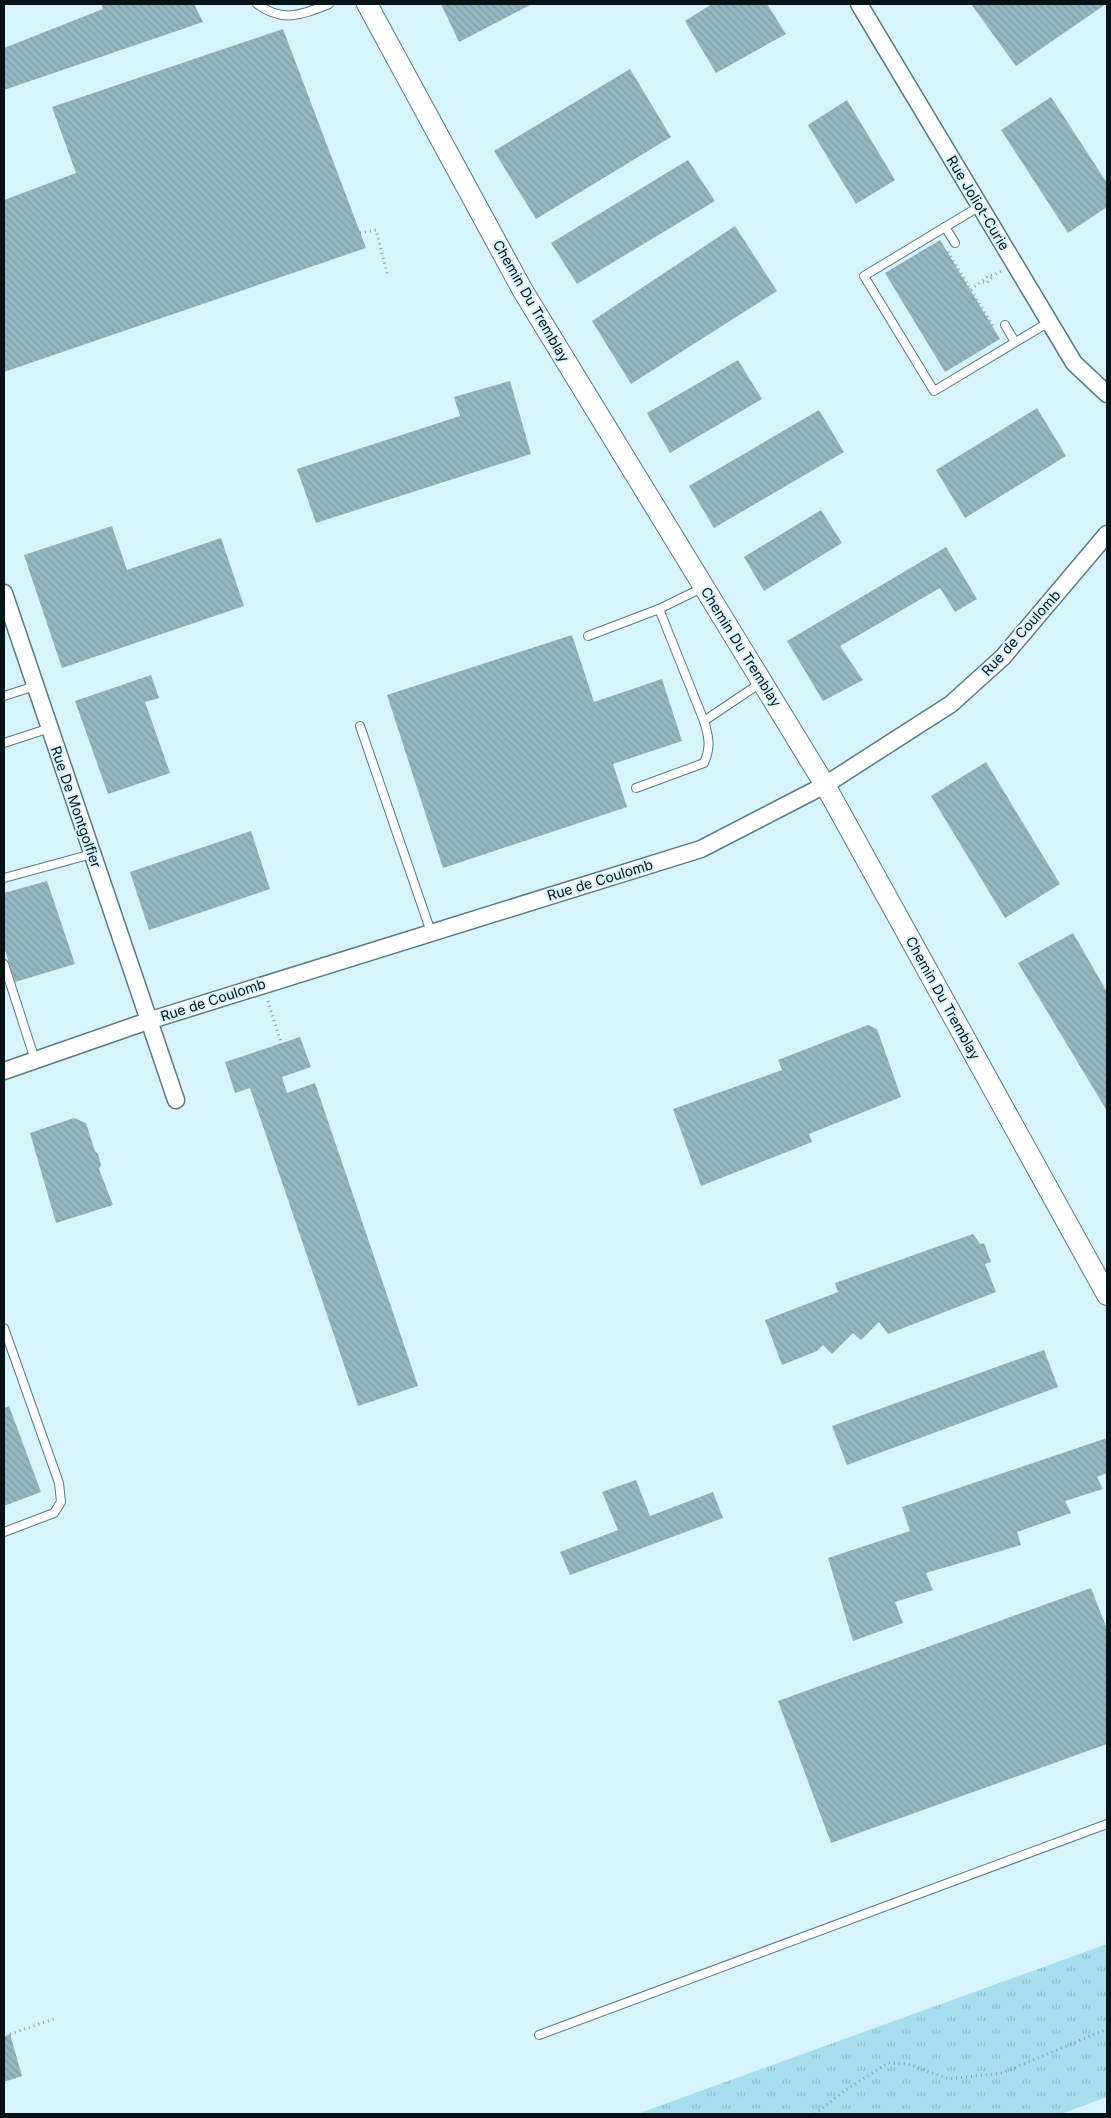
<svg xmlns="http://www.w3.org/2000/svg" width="1111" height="2118" font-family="Inter,sans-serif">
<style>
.park{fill:url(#park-tufts)}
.building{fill:url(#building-back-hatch)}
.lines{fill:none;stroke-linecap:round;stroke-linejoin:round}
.service-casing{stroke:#5a7b84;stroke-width:10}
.minor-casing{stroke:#5a7b84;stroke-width:19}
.tertiary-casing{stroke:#5a7b84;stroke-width:22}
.path{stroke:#8aa1a7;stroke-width:3;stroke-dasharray:1 4;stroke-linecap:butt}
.service{stroke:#fff;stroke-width:8}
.minor{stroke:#fff;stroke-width:16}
.tertiary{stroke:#fff;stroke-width:20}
.labels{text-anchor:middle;stroke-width:4;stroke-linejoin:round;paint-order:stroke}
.street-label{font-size:14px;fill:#061316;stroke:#d7f4fc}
</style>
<defs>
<pattern id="park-tufts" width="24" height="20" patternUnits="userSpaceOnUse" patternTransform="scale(1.25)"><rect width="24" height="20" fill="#a7ddec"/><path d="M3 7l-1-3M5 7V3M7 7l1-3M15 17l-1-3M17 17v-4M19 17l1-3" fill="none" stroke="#8ebdca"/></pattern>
<pattern id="building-back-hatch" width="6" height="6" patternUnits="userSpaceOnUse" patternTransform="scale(1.25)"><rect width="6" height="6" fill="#94b6c0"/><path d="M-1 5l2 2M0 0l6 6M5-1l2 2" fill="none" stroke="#7e9ca4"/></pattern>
</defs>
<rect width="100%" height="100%" fill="#d7f4fc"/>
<!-- park -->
<polygon class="park" points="1107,1944 1107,2097 1061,2114 637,2114"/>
<!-- building -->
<g class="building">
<polygon points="101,4 194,4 203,22 4,90 4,48 103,9"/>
<polygon points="441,4 532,4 459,42"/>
<polygon points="712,4 767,4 786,34 716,73 685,21"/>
<polygon points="971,4 1106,4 1016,66"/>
<polygon points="283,29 366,248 4,372 4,200 76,173 52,107"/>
<polygon points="630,69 671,137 536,219 494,151"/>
<polygon points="1051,97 1107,183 1107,207 1068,233 1001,130"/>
<polygon points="847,100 895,180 856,204 808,125"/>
<polygon points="688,160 715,201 577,284 551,243"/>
<polygon points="735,226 777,291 631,384 592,321"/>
<polygon points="940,240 1000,339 945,372 885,273"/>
<polygon points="738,360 762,399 670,453 647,413"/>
<polygon points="510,381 531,454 316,523 297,469 460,416 454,397"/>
<polygon points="1037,408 1066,456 965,518 936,470"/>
<polygon points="819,410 844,452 714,528 689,486"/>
<polygon points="821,510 842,543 764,591 744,557"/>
<polygon points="112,526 127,570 221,538 244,606 62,668 24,555"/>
<polygon points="946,547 977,599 955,612 940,588 840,646 863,680 823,701 787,641"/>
<polygon points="572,635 594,702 662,679 682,741 613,764 627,807 443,868 387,695"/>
<polygon points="151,675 159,698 145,702 170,773 108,794 75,701"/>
<polygon points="986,762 1060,884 1005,918 931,796"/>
<polygon points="251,831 270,889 149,930 130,872"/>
<polygon points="47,881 75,964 15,982 4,947 4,893"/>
<polygon points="1073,933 1107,992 1107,1111 1018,963"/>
<polygon points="868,1025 877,1029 901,1097 809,1134 812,1142 701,1186 673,1109 782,1070 778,1060"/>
<polygon points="300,1037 311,1067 282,1077 287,1093 315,1083 418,1386 358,1406 250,1088 235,1093 225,1062"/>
<polygon points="74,1118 86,1123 95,1151 98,1154 101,1165 99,1169 113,1205 56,1223 30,1133"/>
<polygon points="973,1234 980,1244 984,1243 991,1262 985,1264 996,1292 888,1334 879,1322 861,1340 853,1333 832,1354 823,1345 817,1351 782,1365 765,1320 838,1292 835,1283"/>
<polygon points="1044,1350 1058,1387 847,1465 832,1426"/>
<polygon points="9,1406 41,1492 4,1506 4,1408"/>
<polygon points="1107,1438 1107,1473 1097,1477 1103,1489 1065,1501 1071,1513 1017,1532 1021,1545 926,1573 933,1590 895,1602 903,1623 853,1641 828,1558 910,1531 902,1507"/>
<polygon points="636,1480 650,1516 713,1492 723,1518 570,1575 560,1552 618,1530 602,1492"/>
<polygon points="1091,1588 1107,1629 1107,1744 831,1843 778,1701"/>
<polygon points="10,2034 22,2076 4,2082 4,2037"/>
</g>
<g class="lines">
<defs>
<g id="service">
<path d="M257,4C283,23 301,15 329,4"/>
<polyline points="980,206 864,276 934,391 1049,322"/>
<polyline points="945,227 955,243"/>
<polyline points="1005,325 1015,342"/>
<polyline points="702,588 659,609 704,721 762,682"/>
<polyline points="588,636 659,609"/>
<polyline points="4,696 35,686"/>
<polyline points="360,726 431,932"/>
<polyline points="4,743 50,728"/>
<path d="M636,788L704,763C711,747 709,737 704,721"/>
<polyline points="4,878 92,854"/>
<polyline points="4,964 35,1060"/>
<polyline points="4,1328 59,1483 61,1502 54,1513 4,1532"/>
<polyline points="539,2035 1107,1824"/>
</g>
<g id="minor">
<polyline points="859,4 1074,363 1107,394"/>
<polyline points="4,593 176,1100"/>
<polyline points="4,1071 148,1021 701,849 825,785 951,704 1003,657 1107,534"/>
</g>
<polyline id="tertiary" points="367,4 523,291 825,785 1107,1295"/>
</defs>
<!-- service casing -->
<use href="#service" class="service-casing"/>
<!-- minor casing -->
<use href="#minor" class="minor-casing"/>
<!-- tertiary casing -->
<use href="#tertiary" class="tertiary-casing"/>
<!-- path -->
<g class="path">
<polyline points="360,233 376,230 388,277"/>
<polyline points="948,252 993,326"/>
<polyline points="983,282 987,283 993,276"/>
<polyline points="971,290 988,276 994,275 1001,271"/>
<polyline points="268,1001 281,1043"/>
<polyline points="10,2034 54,2019"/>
<polyline points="815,2114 844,2091 888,2063 908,2064 949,2079 1002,2073 1107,2029"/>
</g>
<!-- service -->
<use href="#service" class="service"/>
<!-- minor -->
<use href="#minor" class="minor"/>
<!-- tertiary -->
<use href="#tertiary" class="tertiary"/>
</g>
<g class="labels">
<!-- street labels -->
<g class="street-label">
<text transform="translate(978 203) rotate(59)" y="5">Rue Joliot-Curie</text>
<text transform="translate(531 301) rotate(60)" y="5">Chemin Du Tremblay</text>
<text transform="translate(1021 633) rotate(-48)" y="5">Rue de Coulomb</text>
<text transform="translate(741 647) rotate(58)" y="5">Chemin Du Tremblay</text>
<text transform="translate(76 807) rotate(71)" y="5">Rue De Montgolfier</text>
<text transform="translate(600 880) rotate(-17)" y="5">Rue de Coulomb</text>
<text transform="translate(943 998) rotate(61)" y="5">Chemin Du Tremblay</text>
<text transform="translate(213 1000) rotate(-18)" y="5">Rue de Coulomb</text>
</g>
</g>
<!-- border -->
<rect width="1111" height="2118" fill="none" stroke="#061316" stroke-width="10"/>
</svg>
